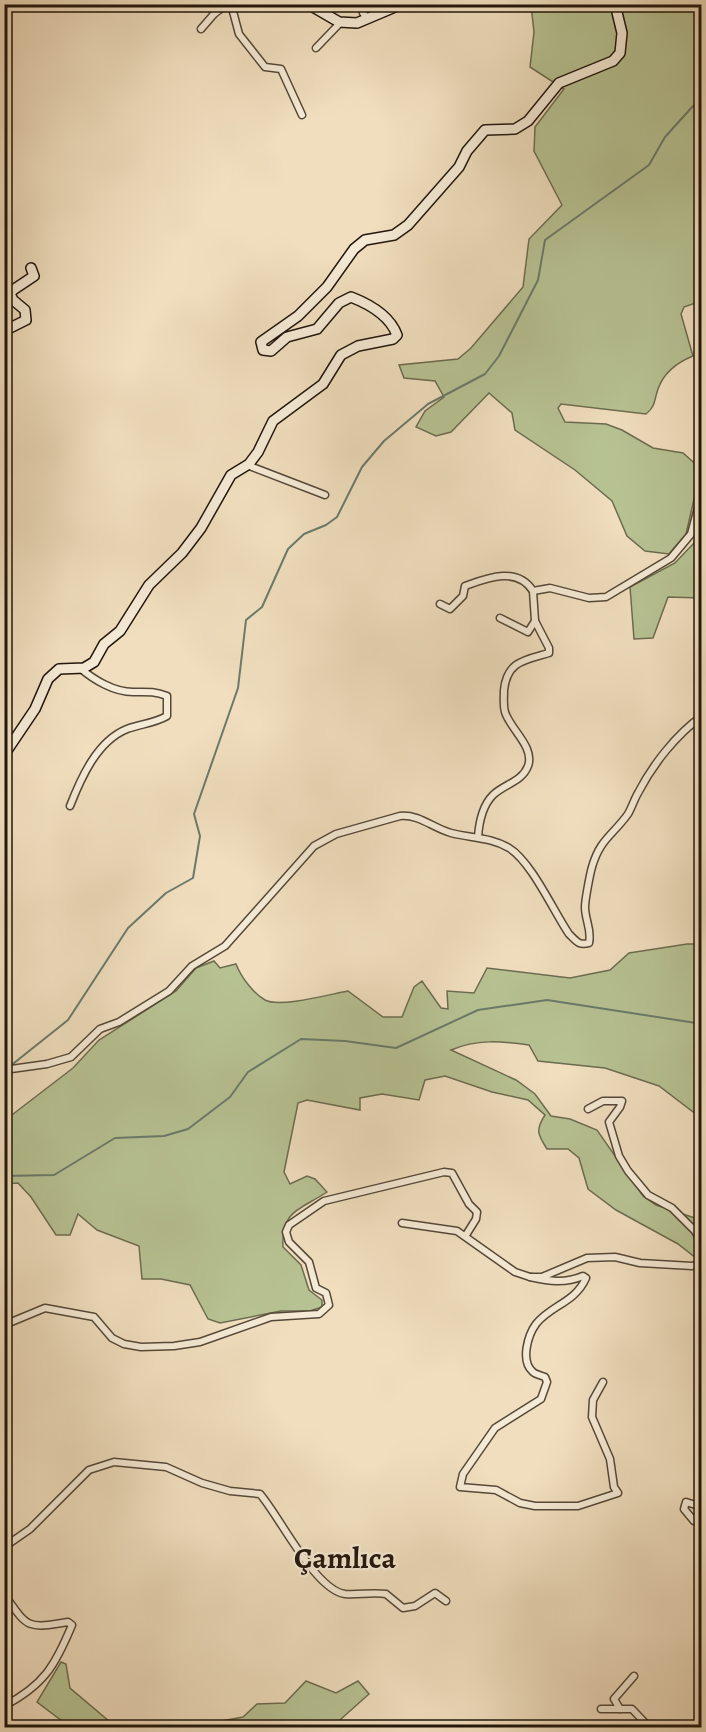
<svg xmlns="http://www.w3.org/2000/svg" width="706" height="1732" font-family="Alegreya,serif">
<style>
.green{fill:#b7c293;stroke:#6c6c50;stroke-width:1.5}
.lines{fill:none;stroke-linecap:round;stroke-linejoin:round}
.stream{stroke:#6a7a6b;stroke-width:2}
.street-casing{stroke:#554838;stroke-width:9}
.secondary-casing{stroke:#21160c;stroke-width:12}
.street{stroke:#f5ead5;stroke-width:6}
.secondary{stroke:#f5ead5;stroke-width:9}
.labels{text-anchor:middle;stroke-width:4.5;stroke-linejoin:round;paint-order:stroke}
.district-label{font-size:30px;font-weight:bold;fill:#21160c;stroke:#f5ead5}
</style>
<rect width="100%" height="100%" fill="#f0debe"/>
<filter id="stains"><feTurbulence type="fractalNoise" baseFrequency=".00333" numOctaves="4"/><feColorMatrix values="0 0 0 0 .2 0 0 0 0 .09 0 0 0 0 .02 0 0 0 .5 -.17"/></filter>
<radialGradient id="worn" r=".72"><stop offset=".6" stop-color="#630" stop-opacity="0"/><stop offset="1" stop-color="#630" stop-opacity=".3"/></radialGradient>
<!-- green -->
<g class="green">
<path d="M531,5H701V301L684,307L681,314L693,356C678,362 664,372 658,389C654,400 656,406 646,414L561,404L558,408L565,422L606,424L622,430L653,448L683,453L701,469L686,534L669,554L645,551L627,536L612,501L575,470L515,430L512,413L489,393L451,432L436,436L416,427L425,411L444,397L435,381L404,378L399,365L458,359L471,348L523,287L529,239L562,205L534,151L535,127L564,89L530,67L534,32Z"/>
<polygon points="701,515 701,598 668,597 653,638 634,639 630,587 675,563 695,542"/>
<path d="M687,944H701V1118L659,1086L605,1068L538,1061L529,1045C501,1041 477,1039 451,1050L516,1080L535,1094L551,1116L570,1119L597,1130L643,1196L656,1205L701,1220V1262L678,1244L616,1210L588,1189L579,1158L568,1149H547C538,1135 535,1130 545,1115L528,1100L492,1092L445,1076L425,1080L419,1100L382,1094L360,1098V1110L307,1100L298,1103L284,1172L290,1184L307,1176L315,1179L327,1192C300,1210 281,1210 283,1247L301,1265L309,1290L322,1300V1307L310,1311H281L220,1323L208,1319L190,1285L161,1279H142L139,1246L97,1230L78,1214L70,1235H56L31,1197L18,1183L5,1184L4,1121L73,1068L99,1040L176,991L196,968L214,961L220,968L236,964C241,977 253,993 265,1000C280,1008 331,994 348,991L383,1017H402L414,987L422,981L441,1008L448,1009L447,991L474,993L487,968L570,978L610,970L629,953Z"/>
<polygon points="61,1662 66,1664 70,1688 116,1727 70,1727 37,1702"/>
<polygon points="306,1681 336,1693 358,1681 369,1694 332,1727 188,1727 243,1717 257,1704 285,1703"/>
</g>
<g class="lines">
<!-- stream -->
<g class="stream">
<polyline points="9,1067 68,1020 128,928 166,893 193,878 200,836 194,814 238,688 246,620 262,607 288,549 304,534 326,525 337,517 362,467 384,441 428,404 485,374 499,356 538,280 545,240 649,165 665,137 693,106 702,105"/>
<polyline points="4,1176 54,1175 115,1138 164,1136 188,1129 230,1097 248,1072 301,1039 345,1041 396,1048 478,1010 547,1000 696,1023 702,1028"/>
</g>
<defs>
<g id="street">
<polyline points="231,4 239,34 265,67 281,69 302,115"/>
<polyline points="367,4 363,13 368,19"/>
<polyline points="201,29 214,14 227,4"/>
<polyline points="316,48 341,22"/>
<polyline points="247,465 325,495"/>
<path d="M440,604L450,609L463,596L465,586C487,578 517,566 533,591L550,588L589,598L606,597L671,558L691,534L702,493"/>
<polyline points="500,618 528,632 535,621 533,591"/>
<path d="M70,806C81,778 97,741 127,729C141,724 155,723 167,716V696C154,691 146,692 133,692C114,692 94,680 80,668"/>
<path d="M478,837C479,823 482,806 493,795C504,784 522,782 528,766C535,747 510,729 505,712C503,705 504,697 504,690C507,661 525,660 549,653V648L535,621"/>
<path d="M4,1070L47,1064L71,1057L100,1029L119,1022L169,991L192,966L225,946L314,846L336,834L400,816C419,814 433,828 451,833C470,838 491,837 509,848C531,861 554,912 569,934C576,941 579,946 589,943C592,930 585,920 585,907C585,900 590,874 592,867C600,839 613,835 628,814C632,807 634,800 638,793C653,764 676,735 702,716"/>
<polyline points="588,1109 603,1101 622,1101 620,1107 609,1122 619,1156 628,1171 648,1195 672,1208 695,1231 702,1244"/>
<polyline points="402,1223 457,1231 515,1272 530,1277 542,1277 587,1258 615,1257 640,1263 692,1266 702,1263"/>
<path d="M530,1277C549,1281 564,1284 583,1276L586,1278C575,1303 551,1305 536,1324C528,1335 520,1361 533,1372C535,1374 542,1376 545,1377L547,1382L541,1399L495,1428L463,1474L460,1487L496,1490L520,1503L535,1506H578L618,1493L614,1487L610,1459L592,1417L593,1400L603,1382"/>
<polyline points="4,1325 45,1308 94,1317 112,1338 124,1344 141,1347 174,1346 200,1342 271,1317 319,1314 329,1305 326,1293 316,1288 309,1262 289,1242 286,1232 289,1225 324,1201 444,1172 452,1173 469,1204 477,1212 476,1219 466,1235"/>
<polyline points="702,1507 686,1502 684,1509 694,1521 702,1524"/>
<path d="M4,1547L30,1529L89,1470L114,1462L166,1467L202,1483L230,1491L260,1494C280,1517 315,1590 345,1594C359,1595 372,1592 386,1594L403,1608L415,1606L435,1593L446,1601"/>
<path d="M4,1594C28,1628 26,1629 68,1622L72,1625C55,1666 44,1685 4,1706"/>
<polyline points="601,1709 632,1709 650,1728"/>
<polyline points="620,1709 614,1699 634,1676"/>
<polyline points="685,1728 702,1724"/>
</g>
<g id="secondary">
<polyline points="308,4 339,22 357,23 402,4"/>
<polyline points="4,331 26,320 25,310 13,300 10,294 13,290 34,276 31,268"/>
<path d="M4,755L35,709L48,679L59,669L84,668L94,662L104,644L120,631L149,585L182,553L201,528L231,475L249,464L258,452L273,421L323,384L341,355L358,346L393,339L397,335C390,316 369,304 351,297L339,303L317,329L287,337L271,351L263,350L261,342L298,316L327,287L354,249L365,240L394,235L408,225L459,167L467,151L485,130L515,129L528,121L559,83L613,61L620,53L622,33L615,4"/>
</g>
</defs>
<!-- street casing -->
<use href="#street" class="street-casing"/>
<!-- secondary casing -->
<use href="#secondary" class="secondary-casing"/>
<!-- street -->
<use href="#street" class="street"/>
<!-- secondary -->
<use href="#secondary" class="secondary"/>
</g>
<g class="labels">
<!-- district labels -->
<g class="district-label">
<text x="345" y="1568">Çamlıca</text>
</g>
</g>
<!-- margin -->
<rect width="706" height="1732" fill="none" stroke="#f0debe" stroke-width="24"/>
<rect x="6" y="6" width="694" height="1720" fill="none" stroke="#21160c" stroke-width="3"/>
<rect x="12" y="12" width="682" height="1708" fill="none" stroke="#21160c" stroke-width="1.5"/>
<rect width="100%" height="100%" filter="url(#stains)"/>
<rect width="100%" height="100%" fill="url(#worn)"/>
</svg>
